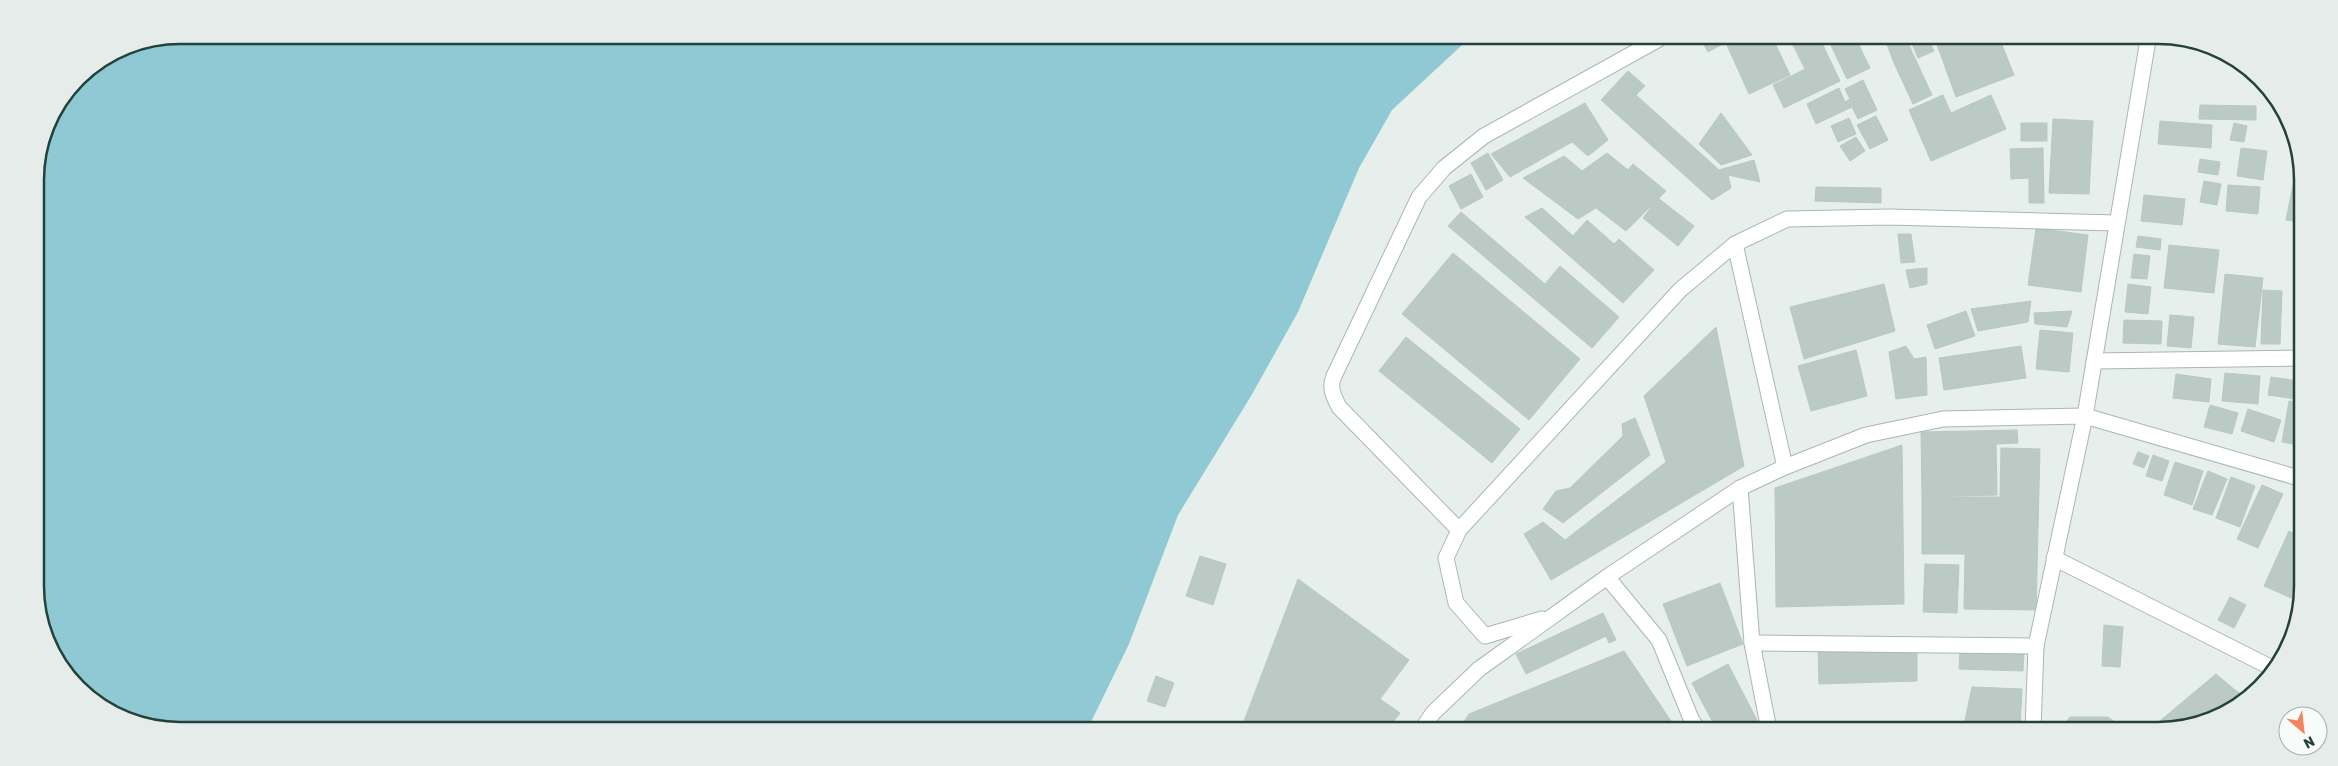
<svg xmlns="http://www.w3.org/2000/svg" width="2338" height="766" font-family="Rubik,sans-serif">
<style>
.water{fill:#8ec9d4}
.building{fill:#bbcac4;stroke:#b8c9c2}
.lines{fill:none;stroke-linecap:round;stroke-linejoin:round}
.minor-casing{stroke:#a8b8b2;stroke-width:17}
.minor{stroke:#fff;stroke-width:15}
.rim{fill:none;stroke:#24423a;stroke-width:2.5}
</style>
<rect width="100%" height="100%" fill="#e6efeb"/>
<!-- water -->
<polygon class="water" points="179,35 1474,38 1461,46 1392,110 1359,168 1298,312 1251,396 1178,515 1129,644 1088,728 142,726 71,682 38,614 35,170 46,124 78,77 124,46"/>
<!-- building -->
<g class="building">
<polygon points="1680,39 1694,39 1683,45"/>
<polygon points="1701,39 1727,39 1728,41 1708,52"/>
<polygon points="1736,39 1773,39 1790,75 1749,94 1726,43"/>
<polygon points="1790,39 1820,39 1840,81 1784,108 1773,85 1805,69"/>
<polygon points="1828,39 1856,39 1870,68 1847,79"/>
<polygon points="1885,39 1907,39 1913,55 1894,63"/>
<polygon points="1910,39 1928,39 1934,51 1918,58"/>
<polygon points="1935,39 2000,40 2014,75 1956,97"/>
<polygon points="1913,54 1932,95 1913,104 1894,63"/>
<polygon points="1628,71 1645,86 1636,95 1719,170 1754,160 1760,182 1728,175 1731,188 1712,200 1601,100"/>
<polygon points="1863,80 1877,110 1858,119 1852,107 1816,124 1807,104 1839,88 1845,102 1850,99 1845,89"/>
<polygon points="1943,95 1951,113 1991,95 2006,129 1931,161 1909,110"/>
<polygon points="1585,103 1608,140 1588,156 1572,142 1510,177 1491,154"/>
<polygon points="2200,105 2256,106 2256,120 2199,119"/>
<polygon points="1721,113 1752,155 1721,165 1699,144"/>
<polygon points="1876,116 1888,140 1870,149 1857,125"/>
<polygon points="1849,118 1856,134 1838,142 1831,126"/>
<polygon points="2053,119 2093,121 2089,194 2049,193"/>
<polygon points="2160,121 2212,125 2211,148 2158,144"/>
<rect x="2021" y="123" width="26" height="18"/>
<polygon points="2234,123 2247,126 2244,142 2230,140"/>
<polygon points="1856,137 1865,151 1850,161 1840,146"/>
<polygon points="2043,148 2044,203 2029,203 2029,178 2011,179 2010,149"/>
<polygon points="2241,148 2267,151 2263,180 2237,176"/>
<polygon points="2300,150 2300,222 2286,220"/>
<polygon points="1488,153 1503,180 1486,190 1471,163"/>
<polygon points="1607,153 1628,170 1633,164 1666,191 1626,231 1596,208 1578,219 1523,178 1564,156 1582,171"/>
<polygon points="2200,159 2220,162 2218,175 2198,172"/>
<polygon points="1471,174 1483,197 1461,209 1449,186"/>
<polygon points="2204,181 2221,184 2217,205 2200,202"/>
<polygon points="2228,185 2260,187 2258,214 2226,211"/>
<polygon points="1816,187 1881,188 1881,203 1815,201"/>
<polygon points="2144,195 2185,199 2182,225 2141,221"/>
<polygon points="1658,198 1694,226 1678,246 1643,218"/>
<polygon points="1542,208 1573,236 1587,220 1614,244 1619,239 1654,270 1623,303 1525,217"/>
<polygon points="1461,212 1545,284 1560,266 1619,317 1592,348 1448,226"/>
<polygon points="2036,228 2088,235 2081,292 2028,285"/>
<polygon points="1898,234 1911,234 1915,262 1901,263"/>
<polygon points="2138,236 2161,239 2160,250 2136,247"/>
<polygon points="2169,245 2219,250 2214,293 2164,288"/>
<polygon points="1453,253 1580,359 1529,420 1402,314"/>
<polygon points="2134,254 2150,256 2147,279 2131,278"/>
<polygon points="1927,268 1927,284 1910,288 1906,270"/>
<polygon points="2225,274 2263,278 2255,347 2218,344"/>
<polygon points="1884,284 1895,331 1804,359 1790,307"/>
<polygon points="2128,284 2151,287 2148,314 2125,312"/>
<polygon points="2263,290 2282,291 2280,344 2261,344"/>
<polygon points="2031,301 2028,322 1978,331 1971,309"/>
<polygon points="1966,311 1975,336 1935,349 1927,325"/>
<polygon points="2072,311 2067,327 2035,324 2034,313"/>
<polygon points="2170,315 2194,317 2191,348 2167,346"/>
<polygon points="2124,320 2162,321 2161,344 2123,343"/>
<polygon points="1716,327 1744,466 1551,580 1524,534 1543,522 1565,540 1666,462 1644,396"/>
<polygon points="2040,330 2073,333 2069,372 2036,369"/>
<polygon points="1406,337 1520,429 1492,463 1379,371"/>
<polygon points="1906,346 1914,359 1926,357 1927,395 1896,399 1889,352"/>
<polygon points="2021,346 2026,378 1944,390 1939,358"/>
<polygon points="1856,350 1867,396 1811,411 1798,366"/>
<polygon points="2225,373 2260,376 2258,404 2222,401"/>
<polygon points="2176,374 2211,379 2209,402 2173,398"/>
<polygon points="2271,377 2299,381 2296,399 2268,395"/>
<polygon points="2289,401 2299,403 2299,445 2282,442"/>
<polygon points="2210,405 2238,413 2232,434 2204,427"/>
<polygon points="2248,409 2281,420 2274,442 2241,431"/>
<polygon points="1635,418 1650,455 1563,523 1543,509 1556,491 1570,488 1623,436 1622,424"/>
<polygon points="2017,430 2018,443 1996,444 1997,495 1922,497 1921,432"/>
<polygon points="1902,445 1904,604 1776,607 1775,488"/>
<polygon points="2001,448 2040,449 2036,610 1964,609 1965,554 1922,554 1922,497 2000,497"/>
<polygon points="2138,452 2149,456 2144,468 2133,464"/>
<polygon points="2153,455 2169,461 2162,481 2146,476"/>
<polygon points="2175,462 2203,471 2192,505 2164,495"/>
<polygon points="2208,471 2227,479 2212,515 2193,509"/>
<polygon points="2231,477 2255,486 2240,527 2216,518"/>
<polygon points="2262,485 2283,494 2258,548 2237,539"/>
<polygon points="2289,531 2298,536 2298,601 2264,586"/>
<polygon points="1200,556 1226,564 1213,605 1186,596"/>
<polygon points="1925,564 1959,565 1957,613 1923,612"/>
<polygon points="1298,579 1409,660 1380,699 1400,713 1388,729 1241,729"/>
<polygon points="1720,583 1743,644 1687,666 1663,604"/>
<polygon points="2230,597 2246,605 2234,628 2218,620"/>
<polygon points="1603,613 1616,640 1609,643 1606,636 1526,674 1516,654"/>
<polygon points="2104,625 2123,627 2120,667 2102,666"/>
<polygon points="1818,647 1917,647 1917,681 1819,684"/>
<polygon points="1960,650 2024,652 2023,671 1959,669"/>
<polygon points="1624,651 1677,730 1459,729 1469,714"/>
<polygon points="1728,664 1762,730 1717,730 1692,683"/>
<polygon points="2216,674 2235,690 2223,710 2168,731 2148,731"/>
<polygon points="1156,676 1174,683 1165,707 1147,701"/>
<polygon points="1972,687 2022,689 2020,728 1963,730"/>
<polygon points="2235,690 2248,699 2225,709"/>
<polygon points="2070,717 2108,717 2126,731 2060,730"/>
</g>
<g class="lines">
<defs>
<g id="minor">
<polyline points="1735,244 1785,467"/>
<polyline points="2094,361 2299,358"/>
<polyline points="1740,488 1752,643 1769,730"/>
<path d="M1459,530L1339,407C1333,395 1329,388 1334,376L1419,197L1444,168L1484,136L1659,39"/>
<polyline points="2054,558 2276,670"/>
<polyline points="1607,577 1659,640 1692,721 1699,730"/>
<polyline points="1542,619 1485,636 1456,603 1446,558 1459,530 1680,290 1735,244 1787,219 1889,217 2116,223"/>
<polyline points="1752,643 2036,646"/>
<polyline points="1422,729 1433,713 1479,669 1607,577 1740,488 1785,467 1866,435 1943,419 2085,416 2299,478"/>
<polyline points="2033,730 2036,646 2085,416 2148,40"/>
</g>
</defs>
<!-- minor casing -->
<use href="#minor" class="minor-casing"/>
<!-- minor -->
<use href="#minor" class="minor"/>
</g>
<!-- crop -->
<path d="M0 0H2338V766H0ZM180 44H2158A136 136 0 0 1 2294 180V586A136 136 0 0 1 2158 722H180A136 136 0 0 1 44 586V180A136 136 0 0 1 180 44Z" fill="#e6ecea" fill-rule="evenodd"/>
<path class="rim" d="M180 44H2158A136 136 0 0 1 2294 180V586A136 136 0 0 1 2158 722H180A136 136 0 0 1 44 586V180A136 136 0 0 1 180 44Z"/>
<!-- north arrow -->
<g transform="translate(2303 731) rotate(152)"><circle r="24" fill="#f7fbf9" stroke="#a3b1ad"/>
<path d="M0-4L9 19L0 12L-9 19Z" fill="#f4845f"/>
<text y="-8" font-size="14" font-weight="bold" text-anchor="middle" fill="#24423a">N</text>
</g>
</svg>
